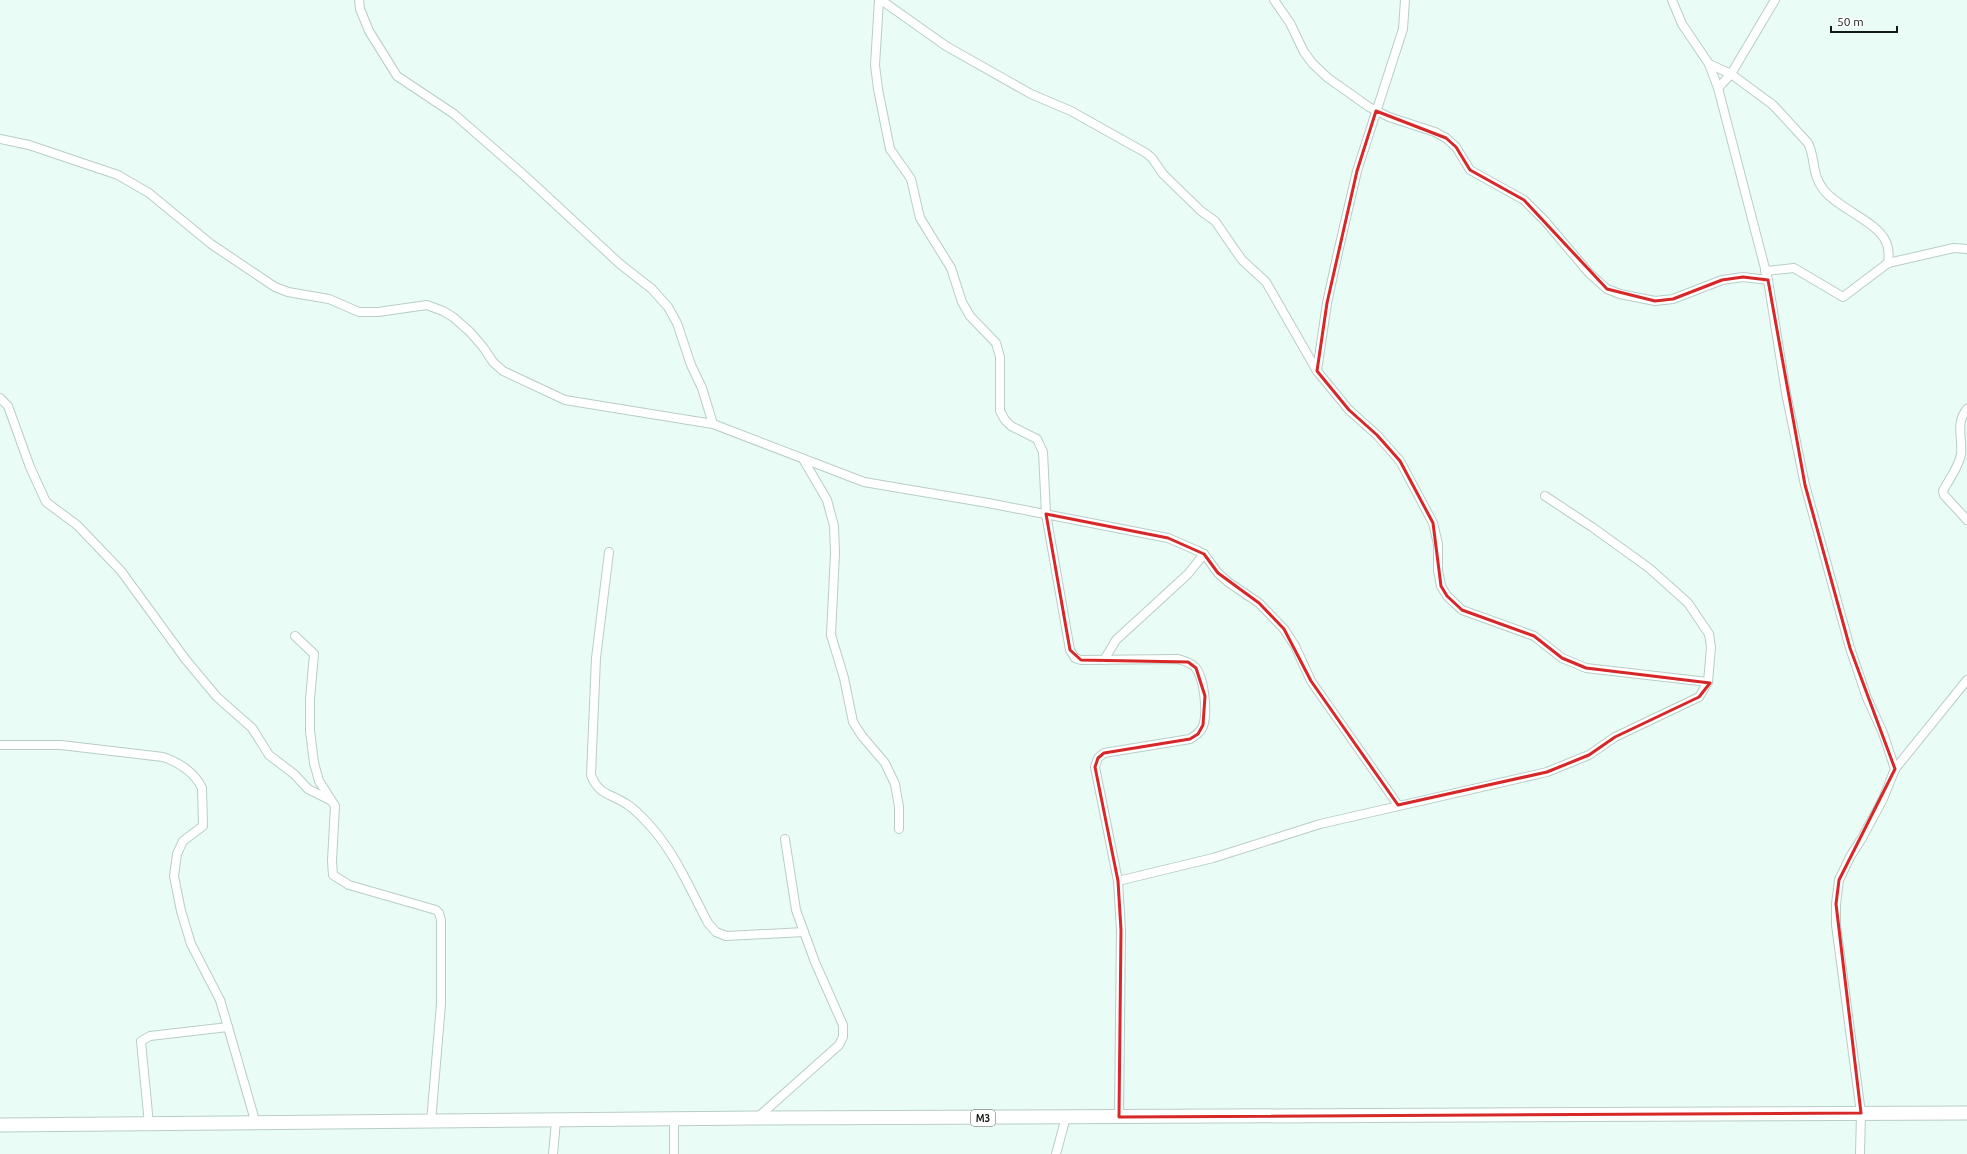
<svg xmlns="http://www.w3.org/2000/svg" width="1967" height="1154" font-family="Ubuntu,sans-serif">
<style>
.lines{fill:none;stroke-linecap:round;stroke-linejoin:round}
.minor-casing{stroke:#b9cdc6;stroke-width:10}
.primary-casing{stroke:#b9cdc6;stroke-width:15}
.minor{stroke:#fff;stroke-width:8}
.primary{stroke:#fff;stroke-width:13}
.marked{fill:none;stroke:#d62828;stroke-width:3;stroke-linejoin:round}
.labels{text-anchor:middle;stroke-width:3;stroke-linejoin:round;paint-order:stroke}
.shield{fill:#fff;stroke:#595e5c;stroke-width:1}
.shield-label{font-size:10px;font-weight:bold;fill:#121916}
</style>
<rect width="100%" height="100%" fill="#e9fdf6"/>
<g class="lines">
<defs>
<g id="minor">
<polyline points="359,0 360,9 369,31 397,76 454,114 525,176 620,264 652,289 668,307 677,323 691,365 702,388 713,424"/>
<path d="M879,0L875,65L878,89L890,149L911,179L920,218L951,268L962,302L970,316L996,343L1000,357V411L1005,420L1011,426L1037,439L1043,452L1046,514L1070,650L1075,658L1081,660L1178,659C1184,661 1190,662 1195,667C1204,677 1208,712 1203,726C1201,732 1196,735 1190,739L1104,753L1098,758L1095,767L1118,881L1121,930L1119,1117"/>
<polyline points="881,0 946,46 1031,94 1071,111 1146,153 1152,158 1163,174 1201,211 1215,221 1242,260 1266,282 1317,371 1349,410 1377,435 1400,461 1433,523 1438,544 1438,570 1441,586 1447,596 1462,610 1534,636 1562,658 1586,668 1708,682"/>
<polyline points="1274,0 1290,23 1304,52 1313,64 1328,78 1369,107 1389,117 1435,132 1446,138 1456,147 1470,170 1524,200 1545,221 1589,273 1607,289 1620,294 1655,301 1673,299 1722,280 1743,277 1768,280"/>
<polyline points="1672,0 1682,24 1709,64 1718,88 1768,280 1786,393 1805,485 1850,648 1867,698 1883,733 1895,769"/>
<path d="M1709,64L1731,74L1773,105L1808,143C1816,159 1811,173 1823,189C1838,209 1877,221 1886,242C1889,248 1889,256 1888,263"/>
<polyline points="1718,88 1731,74 1775,0"/>
<polyline points="0,139 29,145 118,175 149,193 211,244 275,287 288,292 329,299 359,312 378,312 427,305 443,311 453,317 470,332 483,347 493,362 503,371 565,400 713,424 864,482 988,503 1168,538 1198,551 1204,554 1218,573 1228,582 1259,603 1284,629 1295,646 1311,681 1398,805"/>
<polyline points="1765,271 1794,268 1843,297 1888,263 1954,248 1967,249"/>
<polyline points="1317,371 1327,303 1339,248 1357,171 1403,29 1405,0"/>
<polyline points="0,398 8,406 30,467 46,502 77,525 121,571 186,660 217,697 252,728 269,755 294,774 308,789 330,800"/>
<path d="M1967,409C1955,423 1963,438 1961,454C1959,467 1949,479 1943,491L1944,495L1967,520"/>
<polyline points="803,459 827,500 834,526 835,553 831,635 844,678 853,722 862,736 885,763 895,784 899,807 899,829"/>
<path d="M609,552L596,658L591,775C599,796 611,793 628,805C636,810 645,820 652,828C676,855 691,891 708,923L716,932L726,936L804,932"/>
<polyline points="295,636 314,654 310,699 310,731 314,763 319,781 335,806 332,861 333,875 349,885 436,910 439,913 441,920 441,1004 431,1122"/>
<polyline points="1104,660 1116,640 1188,574 1204,554"/>
<path d="M0,745H61L163,757C179,762 195,773 202,788L203,826L183,841L177,854L174,876L181,911L191,944L220,1000L228,1027L150,1036L141,1041L149,1124"/>
<polyline points="1118,881 1213,858 1320,824 1547,772 1589,755 1615,737 1699,697 1708,682 1711,647 1709,634 1688,603 1649,568 1592,527 1545,496"/>
<polyline points="228,1027 256,1124"/>
<polyline points="757,1118 839,1045 843,1037 843,1025 815,962 796,910 785,839"/>
<polyline points="674,1119 674,1154"/>
<polyline points="553,1154 556,1121"/>
<polyline points="1056,1154 1066,1117"/>
<polyline points="1860,1154 1861,1113 1836,925 1836,904 1839,880 1850,857 1862,838 1883,799 1895,769 1967,680"/>
</g>
<polyline id="primary" points="0,1125 756,1118 1967,1113"/>
</defs>
<!-- minor casing -->
<use href="#minor" class="minor-casing"/>
<!-- primary casing -->
<use href="#primary" class="primary-casing"/>
<!-- minor -->
<use href="#minor" class="minor"/>
<!-- primary -->
<use href="#primary" class="primary"/>
</g>
<!-- marked area -->
<path class="marked" d="M1376,111L1446,138L1456,147L1470,170L1524,200L1607,289L1655,301L1673,299L1722,280L1743,277L1768,280L1805,485L1850,648L1895,769L1839,880L1836,904L1861,1113L1119,1117L1121,930L1118,881L1095,767L1098,758L1104,753L1190,739L1198,734L1203,725L1205,696L1196,668L1188,662L1081,660L1070,650L1046,514L1168,538L1204,554L1218,573L1259,603L1284,629L1311,681L1398,805L1547,772L1589,755L1615,737L1699,697L1710,683L1586,668L1562,658L1534,636L1462,610L1447,596L1441,586L1433,523L1400,461L1377,435L1349,410L1317,371L1327,303L1357,171Z"/>
<g class="labels">
<!-- shield labels -->
<rect class="shield" x="971" y="1110" width="24" height="16" rx="3"/>
<g class="shield-label">
<text x="983" y="1122">M3</text>
</g>
</g>
<!-- scale -->
<path d="M1831 26v6h66v-6" fill="none" stroke="#121916" stroke-width="2"/>
<text x="1837" y="26" font-size="12" fill="#121916" stroke="#ffffff" stroke-width="3" paint-order="stroke">50 m</text>
</svg>
